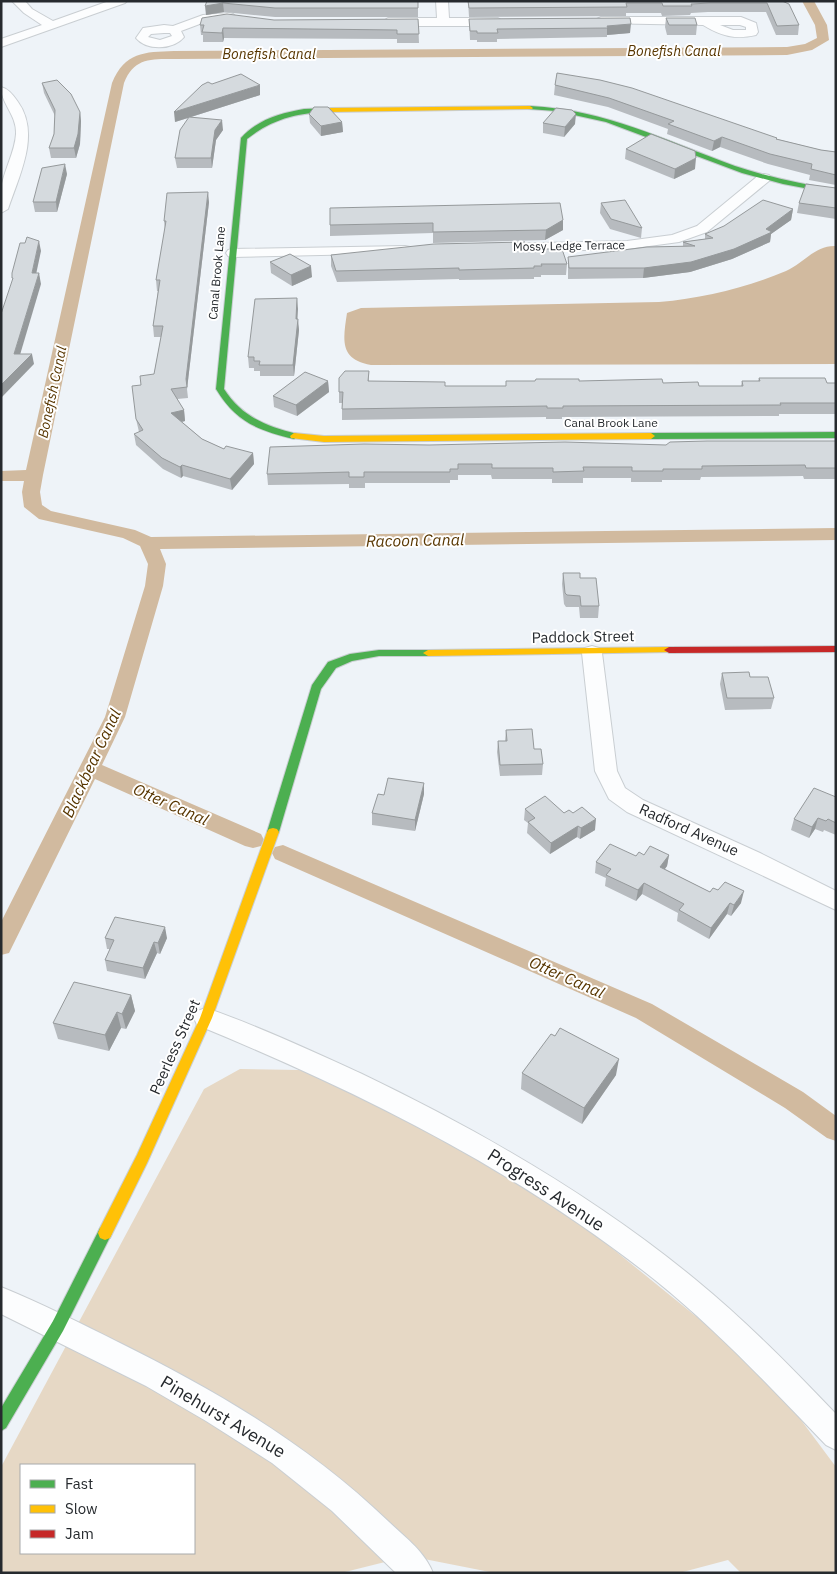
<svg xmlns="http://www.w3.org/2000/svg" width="837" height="1574" font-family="'IBM Plex Sans',sans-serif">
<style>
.green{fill:#e6d8c5;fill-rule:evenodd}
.water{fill:#d1ba9f}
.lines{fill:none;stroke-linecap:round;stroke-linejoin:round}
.canal{fill:#d1ba9f;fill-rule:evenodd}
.street-casing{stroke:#c9ced2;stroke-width:2}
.fast-casing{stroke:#c9ced2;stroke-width:2}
.slow-casing{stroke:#c9ced2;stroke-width:2}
.jam-casing{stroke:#c9ced2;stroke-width:2}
.street{fill:#fcfdfe;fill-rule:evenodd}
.fast{fill:#4caf50;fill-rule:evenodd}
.slow{fill:#ffc107;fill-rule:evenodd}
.jam{fill:#c62828;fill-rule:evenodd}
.wall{fill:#b7bbbf}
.shaded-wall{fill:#95999b}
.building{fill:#d5dade;stroke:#95999b}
.labels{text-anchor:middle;stroke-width:4;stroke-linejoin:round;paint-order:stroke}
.far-street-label{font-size:12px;fill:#262a2e;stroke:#fff}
.far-water-label{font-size:14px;font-style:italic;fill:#583600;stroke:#fff}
.street-label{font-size:15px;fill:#262a2e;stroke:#fff}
.water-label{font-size:16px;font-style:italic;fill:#583600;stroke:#fff}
.near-street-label{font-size:18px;fill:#262a2e;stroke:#fff}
</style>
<rect width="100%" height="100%" fill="#eef3f8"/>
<!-- green -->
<path class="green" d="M240,1069L299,1070L341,1079L471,1134L766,1373L836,1467V1573H741L728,1560L679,1573H495L409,1556L341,1573H1V1467L204,1089ZM21,1465H194V1553H21Z"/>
<!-- water -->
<path class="water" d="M836,246V364L371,365C339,359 343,340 347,313L361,308L659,302C704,298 745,288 786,271C804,263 815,245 836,246Z"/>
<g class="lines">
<!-- canal -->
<g class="canal">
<path d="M802,1H814L827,25L829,40L812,50L787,55L174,59C150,59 134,58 124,83L43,475L40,492L42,505L51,511L135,530L151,537L836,528V540L160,549L166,564L163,586L125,717L102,765L261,834L264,840L261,846L253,848L245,846L95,779L9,953L1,955V922L105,717L145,586L148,564L140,546L123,538L39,519L24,507L22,492L24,481H1V471L26,470L112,83C125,52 144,52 174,51L787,47L805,44L817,38L815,25Z"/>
<polygon points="283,845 652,1004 803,1092 836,1116 836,1141 827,1138 785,1108 636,1018 275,859 272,853 275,847"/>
</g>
<defs>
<g id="street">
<polygon points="12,1 25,1 32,9 53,21 109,1 127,1 125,3 1,47 1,39 42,25 24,13"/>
<polygon points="436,1 448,1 449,18 498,18 504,22 498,26 388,26 382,22 388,18 437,18"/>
<path d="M229,13L233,14L235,16L233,18L205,22L181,31L184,37C173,50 147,51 136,38L143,28L164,25L173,26L203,15ZM164,33H170L172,36L160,40L148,37L151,34Z"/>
<path d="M601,17H741L756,23L758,32L756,35C735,40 721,36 703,25L597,23L595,21L597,19ZM720,25H740L746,27V30H733Z"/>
<path d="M1,87C9,89 14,96 18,102C41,134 19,176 8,209L1,213C1,206 0,197 1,190C3,171 15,153 16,134C17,115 1,104 1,87Z"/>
<polygon points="764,174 769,175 771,178 769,181 707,232 679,242 627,249 496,252 491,251 489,248 491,245 496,244 627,241 672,235 697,226 759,175"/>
<polygon points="405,246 410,247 412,250 410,253 233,257 228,256 226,253 228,250 233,249"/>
<polygon points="592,646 599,648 602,653 617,771 625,788 643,800 760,853 836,891 836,910 627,812 609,799 595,771 582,653 585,648"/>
<path d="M206,1008C258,1026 310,1050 360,1073C479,1130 594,1196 696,1280C746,1321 791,1367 836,1414V1450L826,1445C771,1388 717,1330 655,1280C517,1170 360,1092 197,1025L194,1018L197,1011Z"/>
<path d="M1,1287C41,1303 80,1323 118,1342C217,1391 309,1445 389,1522C405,1537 425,1552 433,1573H396L332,1511L272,1463L206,1421L146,1386L1,1314Z"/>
</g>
<g id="fast">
<path d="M530,106C608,110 663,140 735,166C768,177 802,184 836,190V194L783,184L742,173L606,122L556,111L528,109L527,108Z"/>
<path d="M304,109L328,108L331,110L328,112C297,113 272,119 247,139L224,389C242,417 266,426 297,434L298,436L294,439C257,430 236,422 216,389L241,138C257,120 280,113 304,109Z"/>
<polygon points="836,432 836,438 651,439 647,436 651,433"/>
<polygon points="379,650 428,650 433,653 428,656 379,656 352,661 336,668 321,689 279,832 277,835 269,835 267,832 312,685 328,662 350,654"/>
<polygon points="105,1226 110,1228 112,1233 63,1331 6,1428 1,1431 1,1408 53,1321 100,1228"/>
</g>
<g id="slow">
<polygon points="530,106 533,108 532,109 328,112 325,110 328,108"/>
<polygon points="294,433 324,436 651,433 655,436 651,439 324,442 291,438 290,436"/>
<polygon points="669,647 673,648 674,650 673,652 428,656 423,653 428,650"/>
<polygon points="273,828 277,829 279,832 212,1018 147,1163 110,1238 105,1240 100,1238 98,1233 100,1228 137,1155 200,1018 267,832 269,829"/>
</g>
<polygon id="jam" points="836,646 836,652 669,653 664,650 669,647"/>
</defs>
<!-- street casing -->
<use href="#street" class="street-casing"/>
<!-- fast casing -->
<use href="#fast" class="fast-casing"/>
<!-- slow casing -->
<use href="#slow" class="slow-casing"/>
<!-- jam casing -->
<use href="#jam" class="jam-casing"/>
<!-- street -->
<use href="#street" class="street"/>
<!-- fast -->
<use href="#fast" class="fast"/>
<!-- slow -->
<use href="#slow" class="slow"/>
<!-- jam -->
<use href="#jam" class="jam"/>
</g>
<!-- wall -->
<g class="wall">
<polygon points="207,1 418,1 418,17 275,17 224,12 206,15"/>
<polygon points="468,1 782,1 799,25 798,35 776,35 766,12 708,12 691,13 690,15 662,16 661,13 626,13 626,16 469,17"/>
<polygon points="630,18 630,33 607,35 607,37 497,39 497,42 477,42 477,40 470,40 469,19"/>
<polygon points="666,18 697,25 696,35 667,35 665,27"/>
<polygon points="418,19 419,43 397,43 397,39 224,38 223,42 203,42 203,35 201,35 200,25 274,20"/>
<polygon points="557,73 777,139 821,150 836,152 836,185 809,180 810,175 768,164 720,147 712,151 667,134 668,129 608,107 554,95 555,85"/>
<polygon points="42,83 80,112 81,121 80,144 76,158 51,158 49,148 54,134 55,116 44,93"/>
<polygon points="212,84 260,95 191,117 223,130 216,140 212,168 177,168 175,158 188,118 175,122"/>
<polygon points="309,114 342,122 343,132 321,136 310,123"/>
<polygon points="543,123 575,124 564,137 543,133"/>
<polygon points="626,149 695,169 674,179 625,159"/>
<polygon points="67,174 57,212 35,212 33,202"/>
<polygon points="836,188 836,219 797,213 799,203"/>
<polygon points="209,202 187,389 188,398 177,399 184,410 185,421 182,422 202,439 224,449 253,453 254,464 232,490 183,476 181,478 163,469 136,445 134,434 139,432 136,419 141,385 154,374 161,337 154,337 153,326 158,291 157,291 156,280 165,230 164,221"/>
<polygon points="601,203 642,228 641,238 610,229 600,213"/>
<polygon points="793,209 791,220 771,234 770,242 732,259 690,272 643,278 568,279 568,257 683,246 683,242 705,239 705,234"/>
<polygon points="563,220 563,230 545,240 433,243 433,233 330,236 330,225"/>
<polygon points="525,242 524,249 567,264 566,275 541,275 541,277 534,277 534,279 459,280 459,279 337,282 331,266 331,255"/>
<polygon points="270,262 312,277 292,286 271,273"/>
<polygon points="297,298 297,319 299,330 294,376 260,376 260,371 254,371 254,368 249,368 248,357"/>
<polygon points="369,371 369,381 445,386 506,386 506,381 579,381 663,383 699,386 741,386 742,381 758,381 759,378 827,383 836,383 836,414 779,414 779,416 562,417 562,419 546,419 546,417 342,420 342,403 339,403 339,392"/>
<polygon points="328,381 329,392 297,416 274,407 273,396"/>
<polygon points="836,441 836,479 804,479 803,476 701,477 700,480 662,480 662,482 631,482 631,478 583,478 583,483 552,483 552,479 492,479 491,475 458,475 458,480 450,480 450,483 365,483 365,488 349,488 349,484 268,485 267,474 429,445 666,445"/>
<polygon points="563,573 580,578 599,606 598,618 580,618 579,607 566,607 564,604 562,584"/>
<polygon points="722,673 750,677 774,698 771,709 725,710 720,684"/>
<polygon points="506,730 534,749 543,764 542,775 500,776 497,752 498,741 505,741"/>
<polygon points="424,794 415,831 372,825 372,813 384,795"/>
<polygon points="836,797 836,835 824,830 823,832 815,829 809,838 791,830 794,819"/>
<polygon points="525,809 564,813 595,830 580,839 577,837 550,854 527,833 528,823 524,820"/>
<polygon points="644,855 669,855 667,866 665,869 710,892 741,903 731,916 727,914 709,939 677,921 678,913 642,894 636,901 605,886 606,878 595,873 596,862"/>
<polygon points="105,938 167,938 160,954 157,953 145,979 107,971 105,960 110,949 107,949"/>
<polygon points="131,995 135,1011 126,1029 121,1028 109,1051 58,1039 53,1023"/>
<polygon points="555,1036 616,1075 582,1124 521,1089 522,1073"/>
</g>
<!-- shaded-wall -->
<g class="shaded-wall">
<polygon points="223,3 224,12 206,15 205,6"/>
<polygon points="631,24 630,33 607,35 607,26"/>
<polygon points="223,28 224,38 223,42 222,33"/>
<polygon points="260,85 260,95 175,122 174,112"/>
<polygon points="80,112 81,121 80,144 76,158 74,148"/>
<polygon points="576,114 575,124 564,137 565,127"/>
<polygon points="222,120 223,130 216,140 212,168 211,158 215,130"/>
<polygon points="342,122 343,132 321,136 321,126"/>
<polygon points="722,137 720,147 712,151 714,141"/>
<polygon points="696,158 695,169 674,179 675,169"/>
<polygon points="65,164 67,174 57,212 56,202"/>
<polygon points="208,192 209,202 187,389 186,379"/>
<polygon points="793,209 791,220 771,234 770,242 732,259 690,272 643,278 644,268 766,229"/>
<polygon points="563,220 563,230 545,240 546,230"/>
<polygon points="39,241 41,251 34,284 32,273"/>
<polygon points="525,242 524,252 512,249"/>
<polygon points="311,266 312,277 292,286 291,275"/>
<polygon points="39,273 41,284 17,365 14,354"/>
<polygon points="297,298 298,309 297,327 298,319 299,330 294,376 293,365"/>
<polygon points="32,354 34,364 1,398 1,385"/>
<polygon points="328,381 329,392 297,416 296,405"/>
<polygon points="184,410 185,421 172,424 171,413"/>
<polygon points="253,453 254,464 232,490 230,479"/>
<polygon points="182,465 183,476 181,478 180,467"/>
<polygon points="424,783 424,794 415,831 415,820"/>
<polygon points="818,818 815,829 809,838 812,827"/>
<polygon points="596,819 595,830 580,839 581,828"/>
<polygon points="578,826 577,837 550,854 551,843"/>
<polygon points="669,855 667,866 658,878 660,867"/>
<polygon points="644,883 642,894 636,901 638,890"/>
<polygon points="744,891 741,903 731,916 734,905"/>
<polygon points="730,903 727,914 709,939 711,928"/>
<polygon points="165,927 167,938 160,954 158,943"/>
<polygon points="154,942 157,953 145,979 143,968"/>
<polygon points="131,995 135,1011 126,1029 122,1014"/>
<polygon points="117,1012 121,1028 109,1051 105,1035"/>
<polygon points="619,1059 616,1075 582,1124 584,1108"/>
</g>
<!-- building -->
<g class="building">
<polygon points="207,1 418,1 418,8 275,8 223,3 205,6"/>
<polygon points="468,1 782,1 789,4 799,25 777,26 767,3 710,3 691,4 692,6 663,6 662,3 626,3 627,7 469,8"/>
<polygon points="227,14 274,20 418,19 419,34 397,34 397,30 223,28 222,33 202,32 204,25 200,25 202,18"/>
<polygon points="630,18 631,24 607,26 608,28 497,29 498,33 477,33 477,31 470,31 469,19"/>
<polygon points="666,18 695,18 697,25 669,25"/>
<polygon points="557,73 600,80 632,88 777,138 776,139 821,150 836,152 836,175 811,169 812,164 770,154 722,137 714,141 668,124 674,121 609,98 555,85"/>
<polygon points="241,74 260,85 174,112 202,85 208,82 212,84"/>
<polygon points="57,80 71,94 80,112 78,134 74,148 49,148 54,134 55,110 42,83"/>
<polygon points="314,107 328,107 342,122 321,126 309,114"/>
<polygon points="556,108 572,110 576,114 565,127 543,123"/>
<polygon points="189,117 222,120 215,130 211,158 175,158 180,130"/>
<polygon points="651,134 695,151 696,158 675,169 626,149"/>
<polygon points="65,164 56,202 33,202 42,168"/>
<polygon points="806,184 836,188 836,208 799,203"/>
<polygon points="208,192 186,379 187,387 171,389 184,410 171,413 202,439 224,449 226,446 253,453 230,479 182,465 180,467 162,458 134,434 143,430 136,419 132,386 141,385 140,376 154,374 163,326 153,326 160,280 156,280 166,221 164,221 167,193"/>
<polygon points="625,200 642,228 611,219 601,203"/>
<polygon points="763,200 793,209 766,229 772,232 734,249 691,262 644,268 569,268 568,257 647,247 695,246 683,242 713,238 705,234 724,226"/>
<polygon points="560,203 563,220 546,230 433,232 433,223 330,225 330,208"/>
<polygon points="27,237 39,241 32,273 39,273 14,354 32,354 1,385 1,314 13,278 12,278 12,273 20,243 25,243"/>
<polygon points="525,242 512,249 562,249 567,264 541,264 542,266 534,266 534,268 459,270 459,268 336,271 331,255 434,244"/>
<polygon points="290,254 311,266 291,275 270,262"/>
<polygon points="297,298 296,319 298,319 293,365 259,365 260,361 254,361 254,357 248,357 255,299"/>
<polygon points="345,371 369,371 368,381 445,382 445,386 506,386 506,381 535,381 536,379 579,379 579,381 662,379 663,383 698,382 699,386 743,386 742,381 760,381 759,378 825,378 827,383 836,383 836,403 780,403 781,405 563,406 563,408 547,408 547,406 342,409 343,392 339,392 339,378"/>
<polygon points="305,372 328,381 296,405 273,396"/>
<polygon points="707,441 836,441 836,468 806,468 805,465 702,466 702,469 663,469 663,471 632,471 632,467 583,467 584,471 553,472 553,468 492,468 492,464 458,464 458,469 450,469 450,472 364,472 364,477 349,477 349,472 267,474 270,447 364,444 429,445 565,442 666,445 670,442"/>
<polygon points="563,573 580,573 580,578 596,578 599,606 581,606 580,596 567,595 565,593"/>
<polygon points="749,672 750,677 768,677 774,698 727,698 722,673"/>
<polygon points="532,729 534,749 541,749 543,764 500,765 498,741 507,741 506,730"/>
<polygon points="388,778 424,783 415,820 372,813 378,794 384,795"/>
<polygon points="814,788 836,797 836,823 828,819 826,821 818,818 812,827 794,819"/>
<polygon points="545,796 564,813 569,810 573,813 582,807 596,819 581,828 578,826 551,843 528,822 535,818 525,809"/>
<polygon points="610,844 636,856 639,852 644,855 650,846 669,855 660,867 710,892 713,888 718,890 725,882 744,891 734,905 730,903 711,928 679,910 684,904 644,883 638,890 606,875 611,869 596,862"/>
<polygon points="115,917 165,927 158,943 154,942 143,968 105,960 114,940 105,938"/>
<polygon points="74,982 131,995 122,1014 117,1012 105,1035 53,1023"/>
<polygon points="560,1028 619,1059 584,1108 522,1073 551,1034 555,1036"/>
</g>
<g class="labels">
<!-- far-street labels -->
<g class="far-street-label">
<text transform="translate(569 246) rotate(-1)" y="4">Mossy Ledge Terrace</text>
<text transform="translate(217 273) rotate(-85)" y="4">Canal Brook Lane</text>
<text x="611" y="427">Canal Brook Lane</text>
</g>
<!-- far-water labels -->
<g class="far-water-label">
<text x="674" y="56">Bonefish Canal</text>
<text x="269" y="59">Bonefish Canal</text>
<text transform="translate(52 392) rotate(-78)" y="5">Bonefish Canal</text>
</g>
<!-- street labels -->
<g class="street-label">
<text transform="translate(583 637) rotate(-1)" y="5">Paddock Street</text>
<text transform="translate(689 830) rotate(24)" y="5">Radford Avenue</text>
<text transform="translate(175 1047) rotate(-66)" y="5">Peerless Street</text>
</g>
<!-- water labels -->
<g class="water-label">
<text transform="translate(415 540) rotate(-1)" y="6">Racoon Canal</text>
<text transform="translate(91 763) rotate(-65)" y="6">Blackbear Canal</text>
<text transform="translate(171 804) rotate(24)" y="6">Otter Canal</text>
<text transform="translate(567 977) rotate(24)" y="6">Otter Canal</text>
</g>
<!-- near-street labels -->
<g class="near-street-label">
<text transform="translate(546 1190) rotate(33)" y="6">Progress Avenue</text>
<text transform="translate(223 1417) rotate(31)" y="6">Pinehurst Avenue</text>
</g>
</g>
<!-- border -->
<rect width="837" height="1574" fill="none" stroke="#262a2e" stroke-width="5"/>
<!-- legend -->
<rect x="20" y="1464" width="175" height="90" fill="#ffffff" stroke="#a8aaab"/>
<rect x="30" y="1480" width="25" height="8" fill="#4caf50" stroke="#a8aaab"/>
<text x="65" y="1489" font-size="15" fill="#262a2e">Fast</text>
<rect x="30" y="1505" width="25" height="8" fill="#ffc107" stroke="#a8aaab"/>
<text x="65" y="1514" font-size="15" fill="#262a2e">Slow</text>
<rect x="30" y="1530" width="25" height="8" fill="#c62828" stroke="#a8aaab"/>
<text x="65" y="1539" font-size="15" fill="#262a2e">Jam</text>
</svg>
